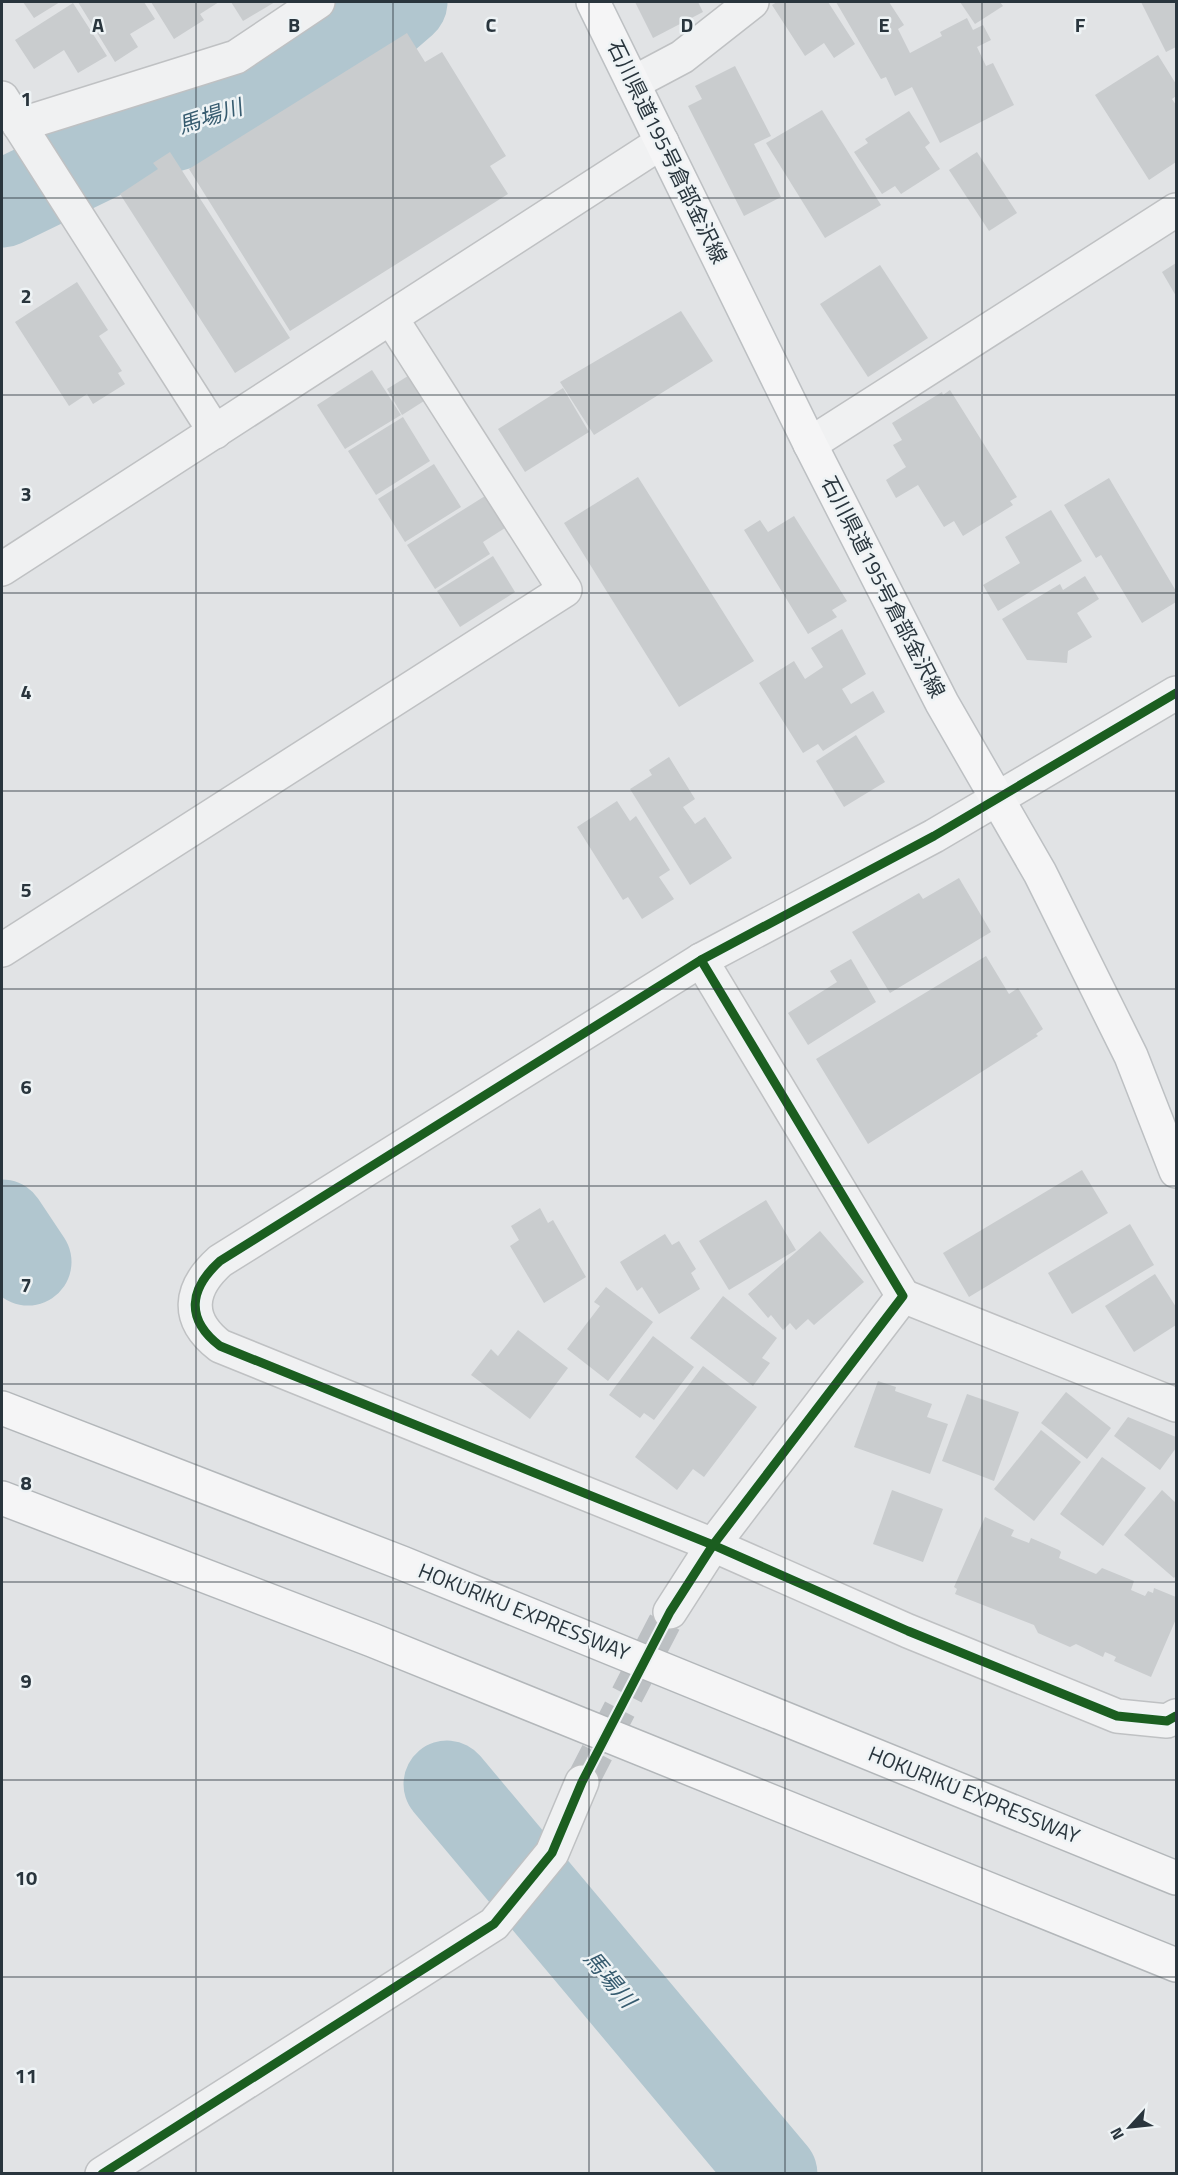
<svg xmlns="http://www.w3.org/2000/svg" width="1178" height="2175" font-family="'Titillium Web','Noto Sans JP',sans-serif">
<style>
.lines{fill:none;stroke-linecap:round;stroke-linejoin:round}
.stream{stroke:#b1c6cf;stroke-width:15}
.river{stroke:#b1c6cf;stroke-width:87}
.building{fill:#c9ccce}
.minor-tunnel{stroke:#bcc0c3;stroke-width:33;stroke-dasharray:33 16;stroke-linecap:butt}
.minor-casing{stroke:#bfc1c3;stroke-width:36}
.major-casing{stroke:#bdc0c3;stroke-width:36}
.highway-casing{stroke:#b3b7ba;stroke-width:36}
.minor{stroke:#f0f1f2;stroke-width:33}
.major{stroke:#f5f5f6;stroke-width:33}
.highway{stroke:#f5f5f6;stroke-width:33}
.cycleway-casing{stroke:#eef3f5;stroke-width:13}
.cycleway{stroke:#1b5e20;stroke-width:9}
.grid{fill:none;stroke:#29353d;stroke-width:1.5;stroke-opacity:0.55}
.labels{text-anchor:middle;stroke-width:5;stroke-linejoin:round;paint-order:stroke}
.street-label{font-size:21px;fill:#29353d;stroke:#eef3f5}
.water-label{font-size:22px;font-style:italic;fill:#365b6f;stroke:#eef3f5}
.grid-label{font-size:20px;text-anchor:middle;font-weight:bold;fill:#29353d;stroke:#eef3f5;stroke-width:5;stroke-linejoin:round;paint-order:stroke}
</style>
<rect width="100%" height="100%" fill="#e1e3e5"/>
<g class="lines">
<!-- stream -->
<polyline class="stream" points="2,176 16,198"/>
<!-- river -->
<g class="river">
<polyline points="2,204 138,138 236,110 308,71 382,21 404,2"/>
<polyline points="2,1223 28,1262"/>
<polyline points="447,1784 774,2174"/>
</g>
</g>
<!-- building -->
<g class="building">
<polygon points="23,2 60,2 34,18"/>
<polygon points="78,2 144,2 155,19 130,34 138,47 115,62"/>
<polygon points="151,2 219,2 200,14 204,20 174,39"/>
<polygon points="231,2 275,2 243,21"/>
<polygon points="635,2 698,2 703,12 653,38"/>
<polygon points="777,2 828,2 855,44 834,58 824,43 805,56 772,5"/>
<polygon points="836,2 889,2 904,25 898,29 910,53 942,36 940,32 967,18 973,30 983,25 991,40 977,47 986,66 993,63 1014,105 940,143 912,87 895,96 886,77 881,79"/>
<polygon points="960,2 1000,2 1003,6 975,24"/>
<polygon points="1141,2 1176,2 1176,47 1166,52"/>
<polygon points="73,3 107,56 78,73 64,50 34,69 15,40"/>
<polygon points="407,33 425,62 442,52 506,156 490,166 508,194 290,331 189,169"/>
<polygon points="1158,55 1176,84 1176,96 1172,99 1176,105 1176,162 1149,180 1095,95"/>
<polygon points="735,66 771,136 754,144 781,197 744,216 688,106 702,99 695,86"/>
<polygon points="822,110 881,205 825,238 766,143"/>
<polygon points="909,111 930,143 925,147 940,169 901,194 895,186 882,194 854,152 868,143 865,139"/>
<polygon points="170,152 290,338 235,373 120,194 158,169 153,163"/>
<polygon points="977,152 1017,213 989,231 949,170"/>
<polygon points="1176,263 1176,296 1162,272"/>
<polygon points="880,265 928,338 868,377 820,304"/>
<polygon points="77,282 108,330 99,336 122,371 118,373 125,384 93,404 87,394 69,406 15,322"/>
<polygon points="681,311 713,361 594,435 560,382"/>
<polygon points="372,370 401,415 345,449 317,405"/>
<polygon points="408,376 424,401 402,415 387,389"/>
<polygon points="563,388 589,432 525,472 498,429"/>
<polygon points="950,390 1017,497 1010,501 1013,505 963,536 954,521 944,527 918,485 896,498 886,480 906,467 893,445 902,440 892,423 942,392 943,395"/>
<polygon points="403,417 430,461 376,495 348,451"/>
<polygon points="434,464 461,507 405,542 378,499"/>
<polygon points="638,477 754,661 679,707 564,523"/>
<polygon points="1109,478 1176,591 1176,602 1142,623 1101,555 1096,558 1064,505"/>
<polygon points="485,496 505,528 483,542 490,554 435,589 407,545"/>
<polygon points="1051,510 1082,561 998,611 983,585 1020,563 1005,537"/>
<polygon points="794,516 847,601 832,610 837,617 808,634 744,530 760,520 768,532"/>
<polygon points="493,556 515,592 460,627 437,591"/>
<polygon points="1085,576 1099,599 1077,613 1092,637 1068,651 1067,663 1027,660 1002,619 1060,584 1063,590"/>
<polygon points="842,629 866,674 842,689 851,704 873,691 885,712 823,751 818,744 803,753 759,683 794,661 805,679 823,667 811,648"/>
<polygon points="856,735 885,782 844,807 816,761"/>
<polygon points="669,757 695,799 683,807 695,824 705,817 732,858 690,885 630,789 652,775 649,770"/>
<polygon points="617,801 630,821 636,816 670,870 659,877 674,899 642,919 628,897 623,900 577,827"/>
<polygon points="959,878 991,932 890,993 852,932 919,893 923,899"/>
<polygon points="986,956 1009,994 1018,988 1043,1029 1036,1034 1038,1036 868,1144 816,1059"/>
<polygon points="851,959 876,1002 808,1045 788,1013 837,982 830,971"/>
<polygon points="1082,1170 1108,1213 969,1297 943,1253"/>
<polygon points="766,1200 796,1250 729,1290 699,1241"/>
<polygon points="540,1208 548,1223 553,1220 586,1277 544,1303 510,1246 519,1240 511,1226"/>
<polygon points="1130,1224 1154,1265 1072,1314 1048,1273"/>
<polygon points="820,1231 864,1282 814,1325 808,1319 796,1330 790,1323 783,1330 771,1315 768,1318 748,1294"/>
<polygon points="665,1234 672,1245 679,1241 696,1269 691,1273 700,1289 659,1314 642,1287 637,1291 620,1262"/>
<polygon points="1155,1274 1176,1307 1176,1325 1134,1352 1105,1306"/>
<polygon points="606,1287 653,1322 608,1381 567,1349 600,1306 594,1302"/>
<polygon points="723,1296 777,1338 762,1358 770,1363 753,1386 690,1338"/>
<polygon points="518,1330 568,1368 530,1419 471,1375 491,1349 498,1356"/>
<polygon points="653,1336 694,1367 654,1420 644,1413 640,1418 609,1395"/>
<polygon points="703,1366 757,1407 704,1477 693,1469 677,1490 635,1457"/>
<polygon points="878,1381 896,1387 895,1391 932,1404 927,1417 948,1424 930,1474 854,1447"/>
<polygon points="1066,1392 1111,1428 1087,1459 1041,1423"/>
<polygon points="967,1394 1019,1412 994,1481 942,1461"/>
<polygon points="1128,1417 1176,1437 1176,1448 1160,1470 1114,1436"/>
<polygon points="1041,1430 1081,1462 1034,1521 994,1489"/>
<polygon points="1102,1457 1146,1488 1103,1546 1060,1514"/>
<polygon points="892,1490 943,1509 923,1562 873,1544"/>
<polygon points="1162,1490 1176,1503 1176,1575 1174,1578 1124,1535"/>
<polygon points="985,1517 1014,1530 1011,1536 1029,1543 1031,1538 1059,1550 1061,1552 1059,1558 1096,1574 1102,1568 1134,1581 1131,1590 1145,1596 1148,1591 1153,1593 1154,1588 1176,1597 1176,1619 1151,1677 1114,1661 1116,1657 1112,1655 1105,1652 1103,1657 1076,1644 1070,1647 1038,1633 1034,1625 955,1594 957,1589 954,1587"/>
</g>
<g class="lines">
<!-- minor-tunnel -->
<polyline class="minor-tunnel" points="582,1782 670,1612"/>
<defs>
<g id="minor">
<polyline points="633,83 682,57 752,2"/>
<polyline points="2,98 215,432"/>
<polyline points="19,125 236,57 318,2"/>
<polyline points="810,444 1176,210"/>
<polyline points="2,569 662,142"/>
<path d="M1176,693L934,836L701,960L220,1261C189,1289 185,1319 220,1346L713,1545L908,1631L1117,1716L1167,1721L1176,1716"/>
<polyline points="2,950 565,590 391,318"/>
<polyline points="903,1296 1176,1405"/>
<polyline points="670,1612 713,1545 903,1296 701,960"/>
<polyline points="102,2174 494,1924 552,1853 582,1782"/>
</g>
<polyline id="major" points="593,2 810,444 942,703 1040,873 1131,1056 1176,1171"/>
<g id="highway">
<polyline points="2,1408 402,1563 1176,1878"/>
<polyline points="2,1498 372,1640 1176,1965"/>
</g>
</defs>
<!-- minor casing -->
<use href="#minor" class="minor-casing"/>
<!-- major casing -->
<use href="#major" class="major-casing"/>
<!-- highway casing -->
<use href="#highway" class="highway-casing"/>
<!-- minor -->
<use href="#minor" class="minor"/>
<!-- major -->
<use href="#major" class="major"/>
<!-- highway -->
<use href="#highway" class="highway"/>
<defs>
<g id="cycleway">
<path d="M1176,693L934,836L701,960L220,1261C189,1289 185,1319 220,1346L713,1545L908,1631L1117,1716L1167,1721L1176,1716"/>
<polyline points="102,2174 494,1924 552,1853 582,1782 670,1612 713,1545 903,1296 701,960"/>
</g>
</defs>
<!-- cycleway casing -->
<use href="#cycleway" class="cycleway-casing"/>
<!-- cycleway -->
<use href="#cycleway" class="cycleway"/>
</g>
<!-- grid -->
<path class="grid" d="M196,2V2174M393,2V2174M589,2V2174M785,2V2174M982,2V2174M2,198H1176M2,395H1176M2,593H1176M2,791H1176M2,989H1176M2,1186H1176M2,1384H1176M2,1582H1176M2,1780H1176M2,1977H1176"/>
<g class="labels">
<!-- street labels -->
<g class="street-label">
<text transform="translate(667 152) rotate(64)" y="7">石川県道195号倉部金沢線</text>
<text transform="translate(883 587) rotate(63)" y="7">石川県道195号倉部金沢線</text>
<text transform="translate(524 1612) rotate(22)" y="7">HOKURIKU EXPRESSWAY</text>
<text transform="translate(974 1795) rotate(22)" y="7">HOKURIKU EXPRESSWAY</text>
</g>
<!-- water labels -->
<g class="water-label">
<text transform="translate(210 116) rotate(-18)" y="8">馬場川</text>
<text transform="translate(610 1979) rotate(50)" y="8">馬場川</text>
</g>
</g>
<g class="grid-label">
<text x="98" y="32">A</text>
<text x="294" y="32">B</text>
<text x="491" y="32">C</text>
<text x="687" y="32">D</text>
<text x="884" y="32">E</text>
<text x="1080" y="32">F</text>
<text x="26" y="106">1</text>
<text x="26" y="303">2</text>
<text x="26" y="501">3</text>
<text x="26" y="699">4</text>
<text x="26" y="897">5</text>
<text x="26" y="1094">6</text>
<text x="26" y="1292">7</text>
<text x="26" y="1490">8</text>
<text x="26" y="1688">9</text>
<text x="26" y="1885">10</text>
<text x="26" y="2083">11</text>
</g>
<!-- border -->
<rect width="1178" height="2175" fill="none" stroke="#29353d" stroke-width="6"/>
<!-- north arrow -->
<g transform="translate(1130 2127) rotate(243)" stroke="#eef3f5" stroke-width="4.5" paint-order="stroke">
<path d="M0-4.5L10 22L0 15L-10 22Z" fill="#29353d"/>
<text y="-9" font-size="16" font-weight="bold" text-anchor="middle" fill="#29353d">N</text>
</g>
</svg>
